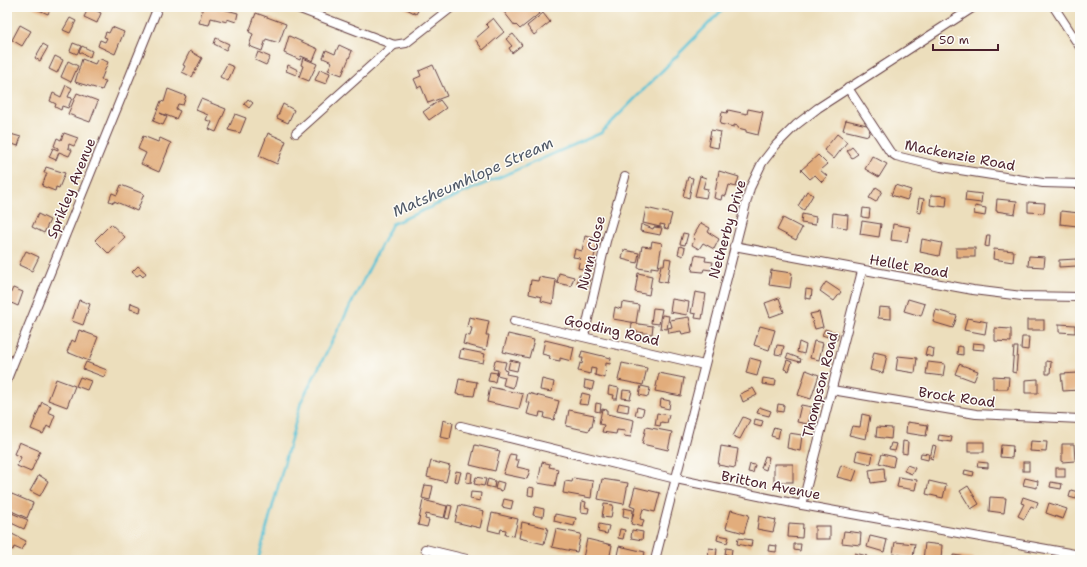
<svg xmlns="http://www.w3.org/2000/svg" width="1087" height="567" font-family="'Shantell Sans',sans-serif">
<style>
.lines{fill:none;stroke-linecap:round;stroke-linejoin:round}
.stream{stroke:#59c2d6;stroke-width:2.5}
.building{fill:#e2ad7c}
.minor-casing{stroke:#623c41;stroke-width:10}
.minor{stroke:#fff;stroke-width:8}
.labels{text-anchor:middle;stroke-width:3;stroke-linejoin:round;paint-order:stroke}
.street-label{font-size:14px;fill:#4a1f2b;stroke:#fdfcf7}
.water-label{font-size:15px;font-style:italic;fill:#4f5867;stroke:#fdfcf7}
</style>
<rect width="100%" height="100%" fill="#fdfcf7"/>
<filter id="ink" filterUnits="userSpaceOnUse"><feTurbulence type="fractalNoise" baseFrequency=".025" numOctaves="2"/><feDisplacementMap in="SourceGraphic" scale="8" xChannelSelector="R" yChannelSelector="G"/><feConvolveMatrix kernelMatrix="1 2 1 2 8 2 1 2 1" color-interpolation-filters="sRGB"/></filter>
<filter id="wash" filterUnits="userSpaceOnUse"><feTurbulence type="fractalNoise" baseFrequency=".012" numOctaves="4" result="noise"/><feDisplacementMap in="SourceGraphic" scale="16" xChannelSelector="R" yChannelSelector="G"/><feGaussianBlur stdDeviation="0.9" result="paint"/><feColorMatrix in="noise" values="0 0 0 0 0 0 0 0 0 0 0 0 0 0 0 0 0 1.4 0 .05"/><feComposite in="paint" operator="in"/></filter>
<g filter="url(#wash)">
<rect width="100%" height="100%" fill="#ecdebc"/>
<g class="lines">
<!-- stream -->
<polyline class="stream" points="258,560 301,402 392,224 601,133 725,7"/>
</g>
<g id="blocks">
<!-- building -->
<g class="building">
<polygon points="32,7 51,7 48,14"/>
<polygon points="89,7 101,13 97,23 84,17"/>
<polygon points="203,7 215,7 238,13 236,22 227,19 227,22 211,18 209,25 199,23"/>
<polygon points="403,7 420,7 416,14"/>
<polygon points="503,7 512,7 515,11 519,7 535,7 540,13 520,29 516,25 515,26 501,8"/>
<polygon points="256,13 286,24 279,43 266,39 262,51 249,46 253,34 249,32"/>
<polygon points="543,13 550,22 534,35 527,26"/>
<polygon points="70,18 76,21 70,33 63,30"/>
<polygon points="493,18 504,32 483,50 475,39 489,27 486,24"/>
<polygon points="20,25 31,31 22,46 12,40"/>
<polygon points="112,27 124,32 115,54 98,46 100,40 105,42 107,38 104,37 106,32 109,33"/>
<polygon points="513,34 522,45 512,53 509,48 512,46 506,39"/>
<polygon points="289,36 318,49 313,61 301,56 300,60 284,53"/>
<polygon points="216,38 229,44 226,50 214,44"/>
<polygon points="73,43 81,46 77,54 70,51"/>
<polygon points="43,44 48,47 40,61 35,58"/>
<polygon points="339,45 352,51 342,75 328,70 332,62 323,58 326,50 335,54"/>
<polygon points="82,46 92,51 90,57 79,52"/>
<polygon points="190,51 202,58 192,77 182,72 185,66 183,65"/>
<polygon points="258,52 270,57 266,65 255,60"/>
<polygon points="55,56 63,60 57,73 49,69"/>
<polygon points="98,58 108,62 101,80 106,81 102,90 75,82 82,59 95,64"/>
<polygon points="303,58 317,64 309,81 299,77 303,66 301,65"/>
<polygon points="68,61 78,66 71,82 61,77"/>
<polygon points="227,64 234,67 228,81 220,77"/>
<polygon points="288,65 298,70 296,75 286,71"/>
<polygon points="433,65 447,96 428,103 421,86 418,88 414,79 421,76 419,71"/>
<polygon points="320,69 330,73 326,84 315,80"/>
<polygon points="66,85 72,88 68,97 72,98 68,108 62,106 61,110 55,107 56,104 50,101 53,93 61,97"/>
<polygon points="168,89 186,96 183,105 178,104 176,109 180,111 176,119 160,113 167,117 163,125 153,121 161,101 164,102"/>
<polygon points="77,93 98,101 90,122 68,114"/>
<polygon points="201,99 226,109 216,132 209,129 212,122 206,120 208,115 196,110"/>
<polygon points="248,99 253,103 249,108 244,104"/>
<polygon points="440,100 446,108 429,120 423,112"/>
<polygon points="283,104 294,110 288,123 277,118"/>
<polygon points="748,109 763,112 758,135 746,132 746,130 738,128 738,126 734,125 734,127 720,124 722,112 727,113 728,110 747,114"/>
<polygon points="235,114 246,118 240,133 228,130"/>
<polygon points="846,120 871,126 868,136 843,130"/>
<polygon points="711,130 721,132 718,148 708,146"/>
<polygon points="7,133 21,137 18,146 7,142"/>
<polygon points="64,133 78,138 74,146 69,144 68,148 72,150 69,156 59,152 56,160 49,157 53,148 58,150 58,148 54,146 57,138 61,140"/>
<polygon points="268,133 286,141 277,164 259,156"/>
<polygon points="837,134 847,142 834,159 824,150"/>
<polygon points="143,136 158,142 160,138 171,143 159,172 141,164 146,153 138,149"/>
<polygon points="852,147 858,154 852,158 847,151"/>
<polygon points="818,155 827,164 820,170 827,176 822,182 815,175 810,179 801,170"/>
<polygon points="872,156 887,164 879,177 865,169"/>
<polygon points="46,167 65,173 59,188 56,187 55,191 42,186 47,173 44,173"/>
<polygon points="719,171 739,177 736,187 729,185 726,196 722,195 721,200 714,198"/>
<polygon points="700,176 706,178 703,188 708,189 706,198 695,196"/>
<polygon points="688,177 693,178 689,198 683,196"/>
<polygon points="121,185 144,194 137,211 114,201 114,203 109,201 112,193 117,195"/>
<polygon points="895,185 911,190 907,200 891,195"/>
<polygon points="876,187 882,191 876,202 869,198"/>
<polygon points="807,191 813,195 804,210 798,206"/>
<polygon points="966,192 982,194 981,203 965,201"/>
<polygon points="931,195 947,196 946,207 930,205"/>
<polygon points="919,198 924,199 921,213 917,212"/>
<polygon points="997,199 1017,201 1015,214 996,211"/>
<polygon points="1028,202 1045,203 1044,213 1028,212"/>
<polygon points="975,206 986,208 985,216 974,214"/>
<polygon points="646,208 672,214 668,229 664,228 665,225 660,224 660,227 643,223"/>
<polygon points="863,208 870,209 869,218 862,217"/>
<polygon points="1061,211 1079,213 1077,226 1060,224"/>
<polygon points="833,213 848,215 847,228 832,226"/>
<polygon points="38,214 50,220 44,233 32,227"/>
<polygon points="802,214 816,217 815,225 801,223"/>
<polygon points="783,218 802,228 796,240 777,230"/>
<polygon points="862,221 881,224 879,237 860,234"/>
<polygon points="701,223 710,228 708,232 719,239 714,249 703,243 699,249 692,245 695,239 693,237"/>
<polygon points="111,224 125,237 109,254 95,240"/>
<polygon points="641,224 653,229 654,227 662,228 660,235 640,231"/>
<polygon points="893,224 910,227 907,242 891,240"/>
<polygon points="683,233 688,234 685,245 680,244"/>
<polygon points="987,235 990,235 989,247 985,246"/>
<polygon points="585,236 598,239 591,271 578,268 580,258 573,257 575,249 582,251"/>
<polygon points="922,239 942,243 939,256 920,252"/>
<polygon points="652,241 662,243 658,268 651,267 651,270 638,268 642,246 651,247"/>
<polygon points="680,246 685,248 683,256 678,254"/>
<rect x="956" y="248" width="19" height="9"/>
<polygon points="994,249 1014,251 1013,262 993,259"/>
<polygon points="624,250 639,253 637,263 622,259"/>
<polygon points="26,251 39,257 32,271 19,265"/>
<polygon points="695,255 706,257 705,261 713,262 711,270 704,269 703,272 692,271"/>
<polygon points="1029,256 1045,257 1044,267 1028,266"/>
<polygon points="665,258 671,259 667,283 658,281 661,265 664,265"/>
<polygon points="1076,259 1077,266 1059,267 1059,260"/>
<polygon points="138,266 146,273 143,277 140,274 137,276 132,272"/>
<polygon points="771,270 792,273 790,288 769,285"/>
<polygon points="559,273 574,277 571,286 557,283"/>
<polygon points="638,273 652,276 649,295 635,292"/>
<polygon points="579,275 590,278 588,286 577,283"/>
<polygon points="539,277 556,280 553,304 541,301 542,297 529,294 531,280 538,281"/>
<polygon points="826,282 841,292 834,301 820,291"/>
<polygon points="13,288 23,292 18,306 7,301"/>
<polygon points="806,289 812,290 811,299 805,298"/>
<polygon points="695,292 706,294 702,319 695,318 696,314 691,313"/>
<polygon points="779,298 784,312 770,317 765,303"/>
<polygon points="672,299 689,302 687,315 670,312"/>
<polygon points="908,299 925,304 921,316 904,311"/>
<polygon points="79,300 90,304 83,325 72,321"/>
<polygon points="622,302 639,305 636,323 613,319 615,307 621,309"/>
<polygon points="131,303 141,307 140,312 130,309"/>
<polygon points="879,307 891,308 891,319 878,318"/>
<polygon points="653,308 662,309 659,324 651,323"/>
<polygon points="936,310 957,316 953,328 933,322"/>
<polygon points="819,312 823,327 815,329 810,314"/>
<polygon points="662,315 669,316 667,329 660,328"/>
<polygon points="469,317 489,321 486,335 489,335 486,350 463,344 465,335 470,336 472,328 467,327"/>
<polygon points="689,317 692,332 682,334 681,331 669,333 668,328 672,327 670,320"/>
<polygon points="967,318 987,322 985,334 964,330"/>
<rect x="1027" y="320" width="17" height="10"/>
<polygon points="632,323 653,326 652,334 631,331"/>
<polygon points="1059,324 1075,325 1075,333 1059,332"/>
<polygon points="760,326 775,330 769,350 754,345"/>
<polygon points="995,328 1011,329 1011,342 995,341"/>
<polygon points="825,329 839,334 837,340 822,335"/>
<polygon points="79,330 98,337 89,361 67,352 72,340 75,342"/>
<polygon points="508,334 534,340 529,358 503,352"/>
<polygon points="1022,337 1029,337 1028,350 1021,349"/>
<polygon points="545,340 574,347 571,361 560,358 560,361 549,359 550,356 542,354"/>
<polygon points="814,341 823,343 819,360 810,358"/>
<polygon points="799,342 806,345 804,354 797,352"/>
<polygon points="973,343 984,344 984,350 972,349"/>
<polygon points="777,345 784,346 782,355 775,354"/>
<polygon points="958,346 963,347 963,355 957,354"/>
<polygon points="927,347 934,349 933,357 925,355"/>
<polygon points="1014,347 1018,347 1016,373 1012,372"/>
<polygon points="461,349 485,354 483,363 459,358"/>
<polygon points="582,351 611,358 610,364 606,363 605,378 595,375 596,369 591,368 590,374 578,371 580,363 582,364 583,358 580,358"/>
<polygon points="874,352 887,355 883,373 870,370"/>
<polygon points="788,354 801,359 800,362 786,358"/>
<polygon points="898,356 917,358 915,373 896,370"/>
<polygon points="750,358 761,361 757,376 746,373"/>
<polygon points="495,360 506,362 504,370 507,371 506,374 516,376 513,388 503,385 505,377 497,375 498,370 493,369"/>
<polygon points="510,360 519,362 517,371 508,369"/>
<polygon points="787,360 792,362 789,371 784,369"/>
<polygon points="1046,361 1051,362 1050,374 1046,374"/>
<polygon points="86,362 107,370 104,377 83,369"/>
<polygon points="928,362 945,364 943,376 926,374"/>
<polygon points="622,363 647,368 643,385 618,380"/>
<polygon points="959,364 978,371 974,381 955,374"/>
<polygon points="806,370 819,375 811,399 798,395"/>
<polygon points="490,372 497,373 495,382 488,381"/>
<polygon points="659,373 684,378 681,396 655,391"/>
<polygon points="1078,373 1079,390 1063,391 1061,374"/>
<polygon points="993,376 1009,377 1008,389 993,389"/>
<polygon points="80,377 91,381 87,390 76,386"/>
<polygon points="763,378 776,380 775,386 762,384"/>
<polygon points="56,379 75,386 67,407 48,400"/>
<polygon points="459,379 477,382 474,396 456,394"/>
<polygon points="542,379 554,382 552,392 540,390"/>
<polygon points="1038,379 1038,393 1025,393 1025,380"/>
<polygon points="585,380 594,382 592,390 584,388"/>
<polygon points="609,386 619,388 617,399 613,399 614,395 608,394"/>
<polygon points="641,386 650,388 648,397 639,395"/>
<polygon points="490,387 523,394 519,409 487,402"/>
<polygon points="753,388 757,395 743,402 740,394"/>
<polygon points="623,390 632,391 630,399 622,398"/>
<polygon points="528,393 559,401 554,420 544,418 545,413 540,412 539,417 527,414 530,403 526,402"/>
<polygon points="582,393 590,395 588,405 579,404"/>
<polygon points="661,399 670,401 669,409 660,407"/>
<polygon points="42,402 51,406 48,412 55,415 50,428 47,426 43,434 31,429"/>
<polygon points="596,403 601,404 600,412 595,411"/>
<polygon points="619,403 629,405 628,412 617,410"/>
<polygon points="778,404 784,405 783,412 777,411"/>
<polygon points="801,405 812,407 808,424 797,422"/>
<polygon points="637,407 644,409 642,416 635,415"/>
<polygon points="759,407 771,411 769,416 757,413"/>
<polygon points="602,409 607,410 607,414 634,420 631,437 624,436 625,431 617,430 616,434 602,432 604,425 599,424"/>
<polygon points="569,410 594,415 592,427 590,427 589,431 566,426"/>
<polygon points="657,413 669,415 667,423 661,422 660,426 655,425"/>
<polygon points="862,414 870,416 866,439 849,435 852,426 860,427"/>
<polygon points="743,417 750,420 740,439 733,436"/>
<polygon points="755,419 763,421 761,427 754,425"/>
<polygon points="443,420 453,423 450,439 440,437"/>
<polygon points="907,422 928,425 926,436 906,433"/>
<polygon points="646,427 672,432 668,450 642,444"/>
<polygon points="774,427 780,429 778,438 771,436"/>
<polygon points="877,427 892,428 891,439 876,437"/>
<polygon points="789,433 802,435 800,451 787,448"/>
<polygon points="939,435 952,437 951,442 938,440"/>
<polygon points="903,441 908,442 907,454 902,453"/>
<polygon points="1031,441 1047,442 1046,452 1030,451"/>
<polygon points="19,442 40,451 31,472 17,466 21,457 14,454"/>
<rect x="968" y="442" width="16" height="10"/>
<polygon points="891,443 897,444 895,451 889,450"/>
<polygon points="1062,444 1074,444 1075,461 1062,462"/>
<polygon points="475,445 500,451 495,471 470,465"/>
<polygon points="933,445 936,446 933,459 930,458"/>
<polygon points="1001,445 1013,446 1012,458 1000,457"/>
<polygon points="721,446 738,449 735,468 718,465"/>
<polygon points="857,451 873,454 871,464 855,460"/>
<polygon points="921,453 929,454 928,460 920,458"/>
<polygon points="510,454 516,455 515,460 519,460 517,467 530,470 527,479 503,474"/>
<polygon points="882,454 895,457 893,467 879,463"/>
<polygon points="765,456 769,457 766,470 761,468"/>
<polygon points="431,461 450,466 446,482 427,477"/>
<polygon points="542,462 550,464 549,467 558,469 555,486 538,483"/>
<polygon points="978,462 988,463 988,468 977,467"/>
<rect x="1023" y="462" width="6" height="9"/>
<polygon points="750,464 755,465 753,473 748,472"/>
<rect x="774" y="464" width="19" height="18"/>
<polygon points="841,465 857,470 853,481 837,477"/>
<polygon points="907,465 915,468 912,474 904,471"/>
<polygon points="884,468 885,481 871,483 869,470"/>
<rect x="1056" y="468" width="9" height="9"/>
<polygon points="965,470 974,472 973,476 964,474"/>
<polygon points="456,471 461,472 458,482 454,481"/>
<polygon points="468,472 472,473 471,483 466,482"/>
<polygon points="39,475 48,481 40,496 30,491"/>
<polygon points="476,477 486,479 484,486 474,484"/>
<polygon points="899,477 917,480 915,490 897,487"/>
<polygon points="573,478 593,481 591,498 563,493 565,481 572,482"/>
<polygon points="1025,478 1038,481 1037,488 1023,485"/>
<polygon points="488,479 495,481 494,488 486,486"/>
<polygon points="602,479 628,483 624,504 598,499"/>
<polygon points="497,481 504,483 502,491 495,489"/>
<polygon points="929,481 946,485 943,498 926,494"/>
<polygon points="1051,482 1062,484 1061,489 1050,487"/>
<polygon points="425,485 433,486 430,500 422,498"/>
<polygon points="968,486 979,504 971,509 960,491"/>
<polygon points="529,487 534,488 533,496 528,495"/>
<polygon points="635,487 660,493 655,512 643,509 640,519 644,520 642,527 631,524 635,508 630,506"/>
<polygon points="1071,490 1078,492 1076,499 1069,497"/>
<polygon points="7,492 33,503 27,518 7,509"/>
<polygon points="471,492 481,493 480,501 470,499"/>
<polygon points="990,497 1006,498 1004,513 989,511"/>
<polygon points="1023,497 1038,502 1036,508 1031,506 1024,519 1018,516 1024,504 1021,503"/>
<polygon points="504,499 513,501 511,509 502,507"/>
<polygon points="423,500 447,506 444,518 426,514 425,519 429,520 427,527 418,525"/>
<polygon points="582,501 586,502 585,507 589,508 588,513 581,512"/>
<polygon points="1049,503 1067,509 1063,519 1046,513"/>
<polygon points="604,504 613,505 611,518 602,517"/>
<polygon points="448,505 452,506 449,519 445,518"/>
<polygon points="459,505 484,511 480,528 455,522"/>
<polygon points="535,507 544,509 543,517 533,515"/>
<polygon points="624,508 633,510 632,518 623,516"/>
<polygon points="731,510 749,515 744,533 726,528"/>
<polygon points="7,511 28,520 24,529 7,521"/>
<polygon points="492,513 518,519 514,536 505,535 506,530 501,529 500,533 488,530"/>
<polygon points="555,514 576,518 574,526 554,521"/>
<polygon points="759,516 776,520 773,532 757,529"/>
<polygon points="522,522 548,528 544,544 519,538"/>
<polygon points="789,523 803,524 802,538 788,537"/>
<polygon points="599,524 609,526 607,534 598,532"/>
<rect x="815" y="526" width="15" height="13"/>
<polygon points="556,529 581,534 577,552 552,547"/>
<polygon points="620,529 625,530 623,539 618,538"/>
<polygon points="632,530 643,532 642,540 631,538"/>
<polygon points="844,531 861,533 860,545 842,543"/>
<polygon points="12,534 26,541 21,550 14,547 13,550 8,548 10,545 7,543"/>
<polygon points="718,535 729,537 727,543 717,540"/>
<polygon points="870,536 887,540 884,552 867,547"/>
<polygon points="738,538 752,540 751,547 737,544"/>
<polygon points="587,539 612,545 609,560 583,558"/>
<polygon points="895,542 915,544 913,557 893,554"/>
<polygon points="925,543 942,545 941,560 923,560"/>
<polygon points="794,544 801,544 800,551 794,550"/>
<polygon points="769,545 777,546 776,552 768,551"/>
<polygon points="619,546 645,552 643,560 616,560"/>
<polygon points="709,548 717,549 716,557 708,556"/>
<polygon points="726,548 732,549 731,556 725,554"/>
<polygon points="855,553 867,556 866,560 853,560"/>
<polygon points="953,555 974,558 974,560 953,560"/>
</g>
</g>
</g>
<g filter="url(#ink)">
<use href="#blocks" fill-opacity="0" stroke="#623c41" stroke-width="1"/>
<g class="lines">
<defs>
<g id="minor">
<polyline points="295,7 394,45 406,43 452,7"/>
<polyline points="1054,7 1080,47"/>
<polyline points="848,88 890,152 896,156 941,167 1043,183 1080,184"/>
<polyline points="296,133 394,45"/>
<polyline points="734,246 973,290 1022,296 1080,297"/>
<polyline points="514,321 704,365"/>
<polyline points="584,336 606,241 625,177"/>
<polyline points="7,379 158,7"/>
<polyline points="832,390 976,414 1080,419"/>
<polyline points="461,426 676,479 802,505 1080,555"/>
<polyline points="802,505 862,271"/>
<polyline points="425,549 471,560"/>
<polyline points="655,560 750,188 762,163 776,145 796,125 818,108 974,7"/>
</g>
</defs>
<!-- minor casing -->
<use href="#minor" class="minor-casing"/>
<!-- minor -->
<use href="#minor" class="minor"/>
</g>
</g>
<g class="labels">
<!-- street labels -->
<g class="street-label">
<text transform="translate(960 155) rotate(11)" y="5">Mackenzie Road</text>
<text transform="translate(71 188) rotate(-68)" y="5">Sprikley Avenue</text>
<text transform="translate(727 229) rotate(-74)" y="5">Netherby Drive</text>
<text transform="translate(591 253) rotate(-76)" y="5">Nunn Close</text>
<text transform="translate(909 266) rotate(10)" y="5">Hellet Road</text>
<text transform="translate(612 330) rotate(13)" y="5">Gooding Road</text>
<text transform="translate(820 385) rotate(-76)" y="5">Thompson Road</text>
<text transform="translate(957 397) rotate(8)" y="5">Brock Road</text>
<text transform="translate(771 485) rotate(11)" y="5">Britton Avenue</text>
</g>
<!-- water labels -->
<g class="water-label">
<text transform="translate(473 177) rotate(-24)" y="5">Matsheumhlope Stream</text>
</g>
</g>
<!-- margin -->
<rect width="1087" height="567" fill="none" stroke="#fdfcf7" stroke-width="24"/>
<!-- scale -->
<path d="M933 44v6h65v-6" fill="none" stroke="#4a1f2b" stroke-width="2"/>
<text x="939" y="44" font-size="12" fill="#4a1f2b" stroke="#fdfcf7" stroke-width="3" paint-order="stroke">50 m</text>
</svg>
